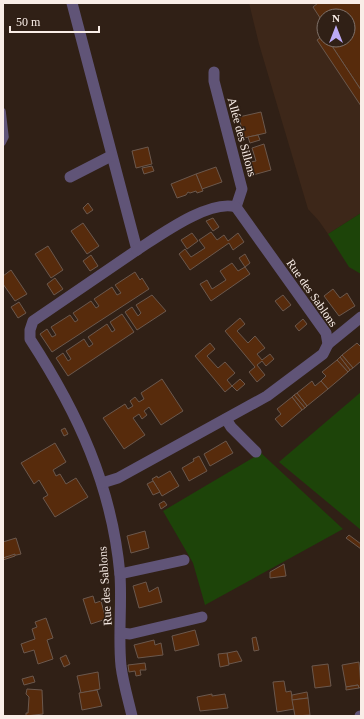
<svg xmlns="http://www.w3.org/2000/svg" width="364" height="719" font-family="Georgia,serif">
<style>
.built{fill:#3d2719;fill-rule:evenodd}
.green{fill:#1d4409}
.building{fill:#572b0c;stroke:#6b584d}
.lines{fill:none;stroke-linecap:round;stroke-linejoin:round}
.lane{stroke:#605477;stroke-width:5.5}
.street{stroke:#605477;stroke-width:11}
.labels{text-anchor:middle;stroke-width:3.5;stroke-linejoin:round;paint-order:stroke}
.street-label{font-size:12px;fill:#f9ede7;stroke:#302016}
</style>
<rect width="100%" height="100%" fill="#302016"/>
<!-- built -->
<path class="built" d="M249,3H361V213L328,234L319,221L308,209L259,44ZM324,16H348V40H324Z"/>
<!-- green -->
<g class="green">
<polygon points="361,213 361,274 349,267 328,234"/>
<polygon points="361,392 361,530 279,462"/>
<polygon points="261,453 343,529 205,605 193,563 163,511"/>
</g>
<!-- building -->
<g class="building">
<polygon points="318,3 361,3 361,90 328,40 348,40 348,16 324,16 324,24 313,7"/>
<polygon points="324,35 324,40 328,40 361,90 361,106 317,40"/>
<polygon points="261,112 266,133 244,138 239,117"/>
<polygon points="258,135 260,140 250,143 248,137"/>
<polygon points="264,144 271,170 253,175 250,162 256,161 252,148"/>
<polygon points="148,147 152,164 136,168 132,151"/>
<polygon points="152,166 154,171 144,174 142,168"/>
<polygon points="216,167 222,182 202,189 196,174"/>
<polygon points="196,174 203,191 197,193 196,191 190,193 188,192 186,195 177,198 171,184"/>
<polygon points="88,203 93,210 87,214 83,208"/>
<polygon points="213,218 219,227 213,231 206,221"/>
<polygon points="83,223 99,246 87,254 71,231"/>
<polygon points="211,232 217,240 224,235 228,241 238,233 244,242 233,250 229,243 190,270 179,254 185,249 191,257 205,248 199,240"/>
<polygon points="192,233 198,241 187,249 181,240"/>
<polygon points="48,246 63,270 51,278 35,254"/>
<polygon points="245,254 250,263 245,267 239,258"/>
<polygon points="91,255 98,266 90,271 83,261"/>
<polygon points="232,263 238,271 245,267 250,274 211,301 200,284 207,280 212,289 226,280 220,271"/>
<polygon points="11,270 27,294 15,301 3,284 3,276"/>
<polygon points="135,272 140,280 142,278 149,289 52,352 40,334 47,329 52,337 56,335 51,327 70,315 75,322 78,320 73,313 91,301 96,308 99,306 94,299 112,287 117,295 121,293 115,285"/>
<polygon points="55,278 63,289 54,295 47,284"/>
<polygon points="333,289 340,298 347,293 355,306 339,316 324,296"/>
<polygon points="152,295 166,311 137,330 125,312 132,307 138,316 141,313 136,305"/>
<polygon points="283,295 291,305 283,311 275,301"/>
<polygon points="19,302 26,313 18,318 11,307"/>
<polygon points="122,314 134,332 68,376 56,358 63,353 68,361 71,359 66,351 84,339 89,347 93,344 88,337 107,324 112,332 115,330 110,322"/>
<polygon points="240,318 245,324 237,331 248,343 255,336 265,348 257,354 262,360 270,354 274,359 266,366 262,361 257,365 265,375 257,382 249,372 255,367 225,331"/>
<polygon points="303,319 307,324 299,331 295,326"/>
<polygon points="210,343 215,349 207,356 218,368 225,362 235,373 227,380 232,386 225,392 195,356"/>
<polygon points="357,343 361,347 361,361 353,368 342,355"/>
<polygon points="342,355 353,368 350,370 340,357"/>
<polygon points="340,357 350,370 348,372 337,360"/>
<polygon points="337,360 348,372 328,389 321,381 326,376 322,372"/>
<polygon points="162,379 183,411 161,425 149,407 144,411 147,415 142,419 139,414 133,418 145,435 124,449 103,418 125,404 128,409 133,406 130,401 135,397 139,402 144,399 141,393"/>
<polygon points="240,379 245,384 237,391 232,386"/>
<polygon points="312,381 315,386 321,381 328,389 307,406 297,393"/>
<polygon points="297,393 307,406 305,408 294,395"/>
<polygon points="294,395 305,408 302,410 292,397"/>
<polygon points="292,397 302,410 282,427 275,419 281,414 277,409"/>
<polygon points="65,428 68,434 64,436 61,430"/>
<polygon points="226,441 233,453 210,466 204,454"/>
<polygon points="55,443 66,462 53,470 56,476 60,474 66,484 76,478 88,497 55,517 43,498 48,495 39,480 34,484 21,463"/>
<polygon points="199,456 207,471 189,481 182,468 194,461 193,459"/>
<polygon points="170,471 179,486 162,496 152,479 157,476 158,478"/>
<polygon points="153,481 160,492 153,495 147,484"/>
<polygon points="164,501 167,505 161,509 159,504"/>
<polygon points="145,531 149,548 131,553 127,536"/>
<polygon points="349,535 361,544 361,549 346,538"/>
<polygon points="16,538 21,554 3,558 3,542"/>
<polygon points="15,554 15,556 3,560 3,558"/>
<polygon points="284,564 286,576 270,578 270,572"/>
<polygon points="146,582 149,592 158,587 162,602 139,608 133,586"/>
<polygon points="93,596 95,603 101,601 106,619 91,624 83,599"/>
<polygon points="46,618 53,638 47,640 53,659 38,664 34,650 24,653 21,644 35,639 32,629 37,627 35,622"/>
<polygon points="195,630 199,645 175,651 172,636"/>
<polygon points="256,637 259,650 254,651 252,638"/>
<polygon points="154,640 155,645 161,643 163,655 138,658 134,645"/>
<polygon points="237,651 242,661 229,664 227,653"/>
<polygon points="227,653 229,665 220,667 218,654"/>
<polygon points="66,655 70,664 64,667 60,658"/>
<polygon points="359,662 361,687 359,688 358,685 346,687 342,665"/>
<polygon points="145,663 146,670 140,670 141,675 136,676 135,671 129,672 128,665"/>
<polygon points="328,664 331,686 315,688 312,666"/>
<polygon points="98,672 100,689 81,693 77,676"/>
<polygon points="33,676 35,682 24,685 22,679"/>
<polygon points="284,681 286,692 291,691 294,709 277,712 273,682"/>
<polygon points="358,685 359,688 346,690 346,687"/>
<polygon points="27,689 42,690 43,714 26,716 26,713 28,713 29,697 26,694"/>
<polygon points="97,690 102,706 82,710 79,693"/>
<polygon points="307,692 308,698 292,700 292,695"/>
<polygon points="212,694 212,696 225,694 228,708 200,711 197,697"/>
<polygon points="308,698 310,715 295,716 292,700"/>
</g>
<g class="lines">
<!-- lane -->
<polyline class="lane" points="3,111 6,137 3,143"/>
<!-- street -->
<g class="street">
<path d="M72,3L137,250L33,321L30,330V339C78,413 112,486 120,575C122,605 118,636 121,666C123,682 128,699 132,716"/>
<polyline points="214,72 214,81 242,189 236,207"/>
<polyline points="70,177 111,156"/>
<polyline points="328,344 361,317"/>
<polyline points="226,419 231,427 256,452"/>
<path d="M102,483L118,478L267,396L323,354L328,344L326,333L236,207C209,199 159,236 137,250"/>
<polyline points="120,574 184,560"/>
<polyline points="121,633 130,634 202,617"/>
<polyline points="360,716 361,716"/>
</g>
</g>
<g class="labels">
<!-- street labels -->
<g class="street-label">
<text transform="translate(242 137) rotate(75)" y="4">Allée des Sillons</text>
<text transform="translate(312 293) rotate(55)" y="4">Rue des Sablons</text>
<text transform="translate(105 586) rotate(-94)" y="4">Rue des Sablons</text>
</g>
</g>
<!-- border -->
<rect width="364" height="719" fill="none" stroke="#f9ede7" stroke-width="8"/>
<!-- north arrow -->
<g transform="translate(336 28)"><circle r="19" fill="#302016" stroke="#80726a"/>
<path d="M0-3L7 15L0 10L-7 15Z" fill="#bcaaf6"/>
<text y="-6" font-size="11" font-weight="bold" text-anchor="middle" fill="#f9ede7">N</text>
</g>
<!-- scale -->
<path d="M10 26v6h89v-6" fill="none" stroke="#f9ede7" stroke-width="2"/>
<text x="16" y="26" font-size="12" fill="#f9ede7" stroke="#302016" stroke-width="3" paint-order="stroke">50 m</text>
</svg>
